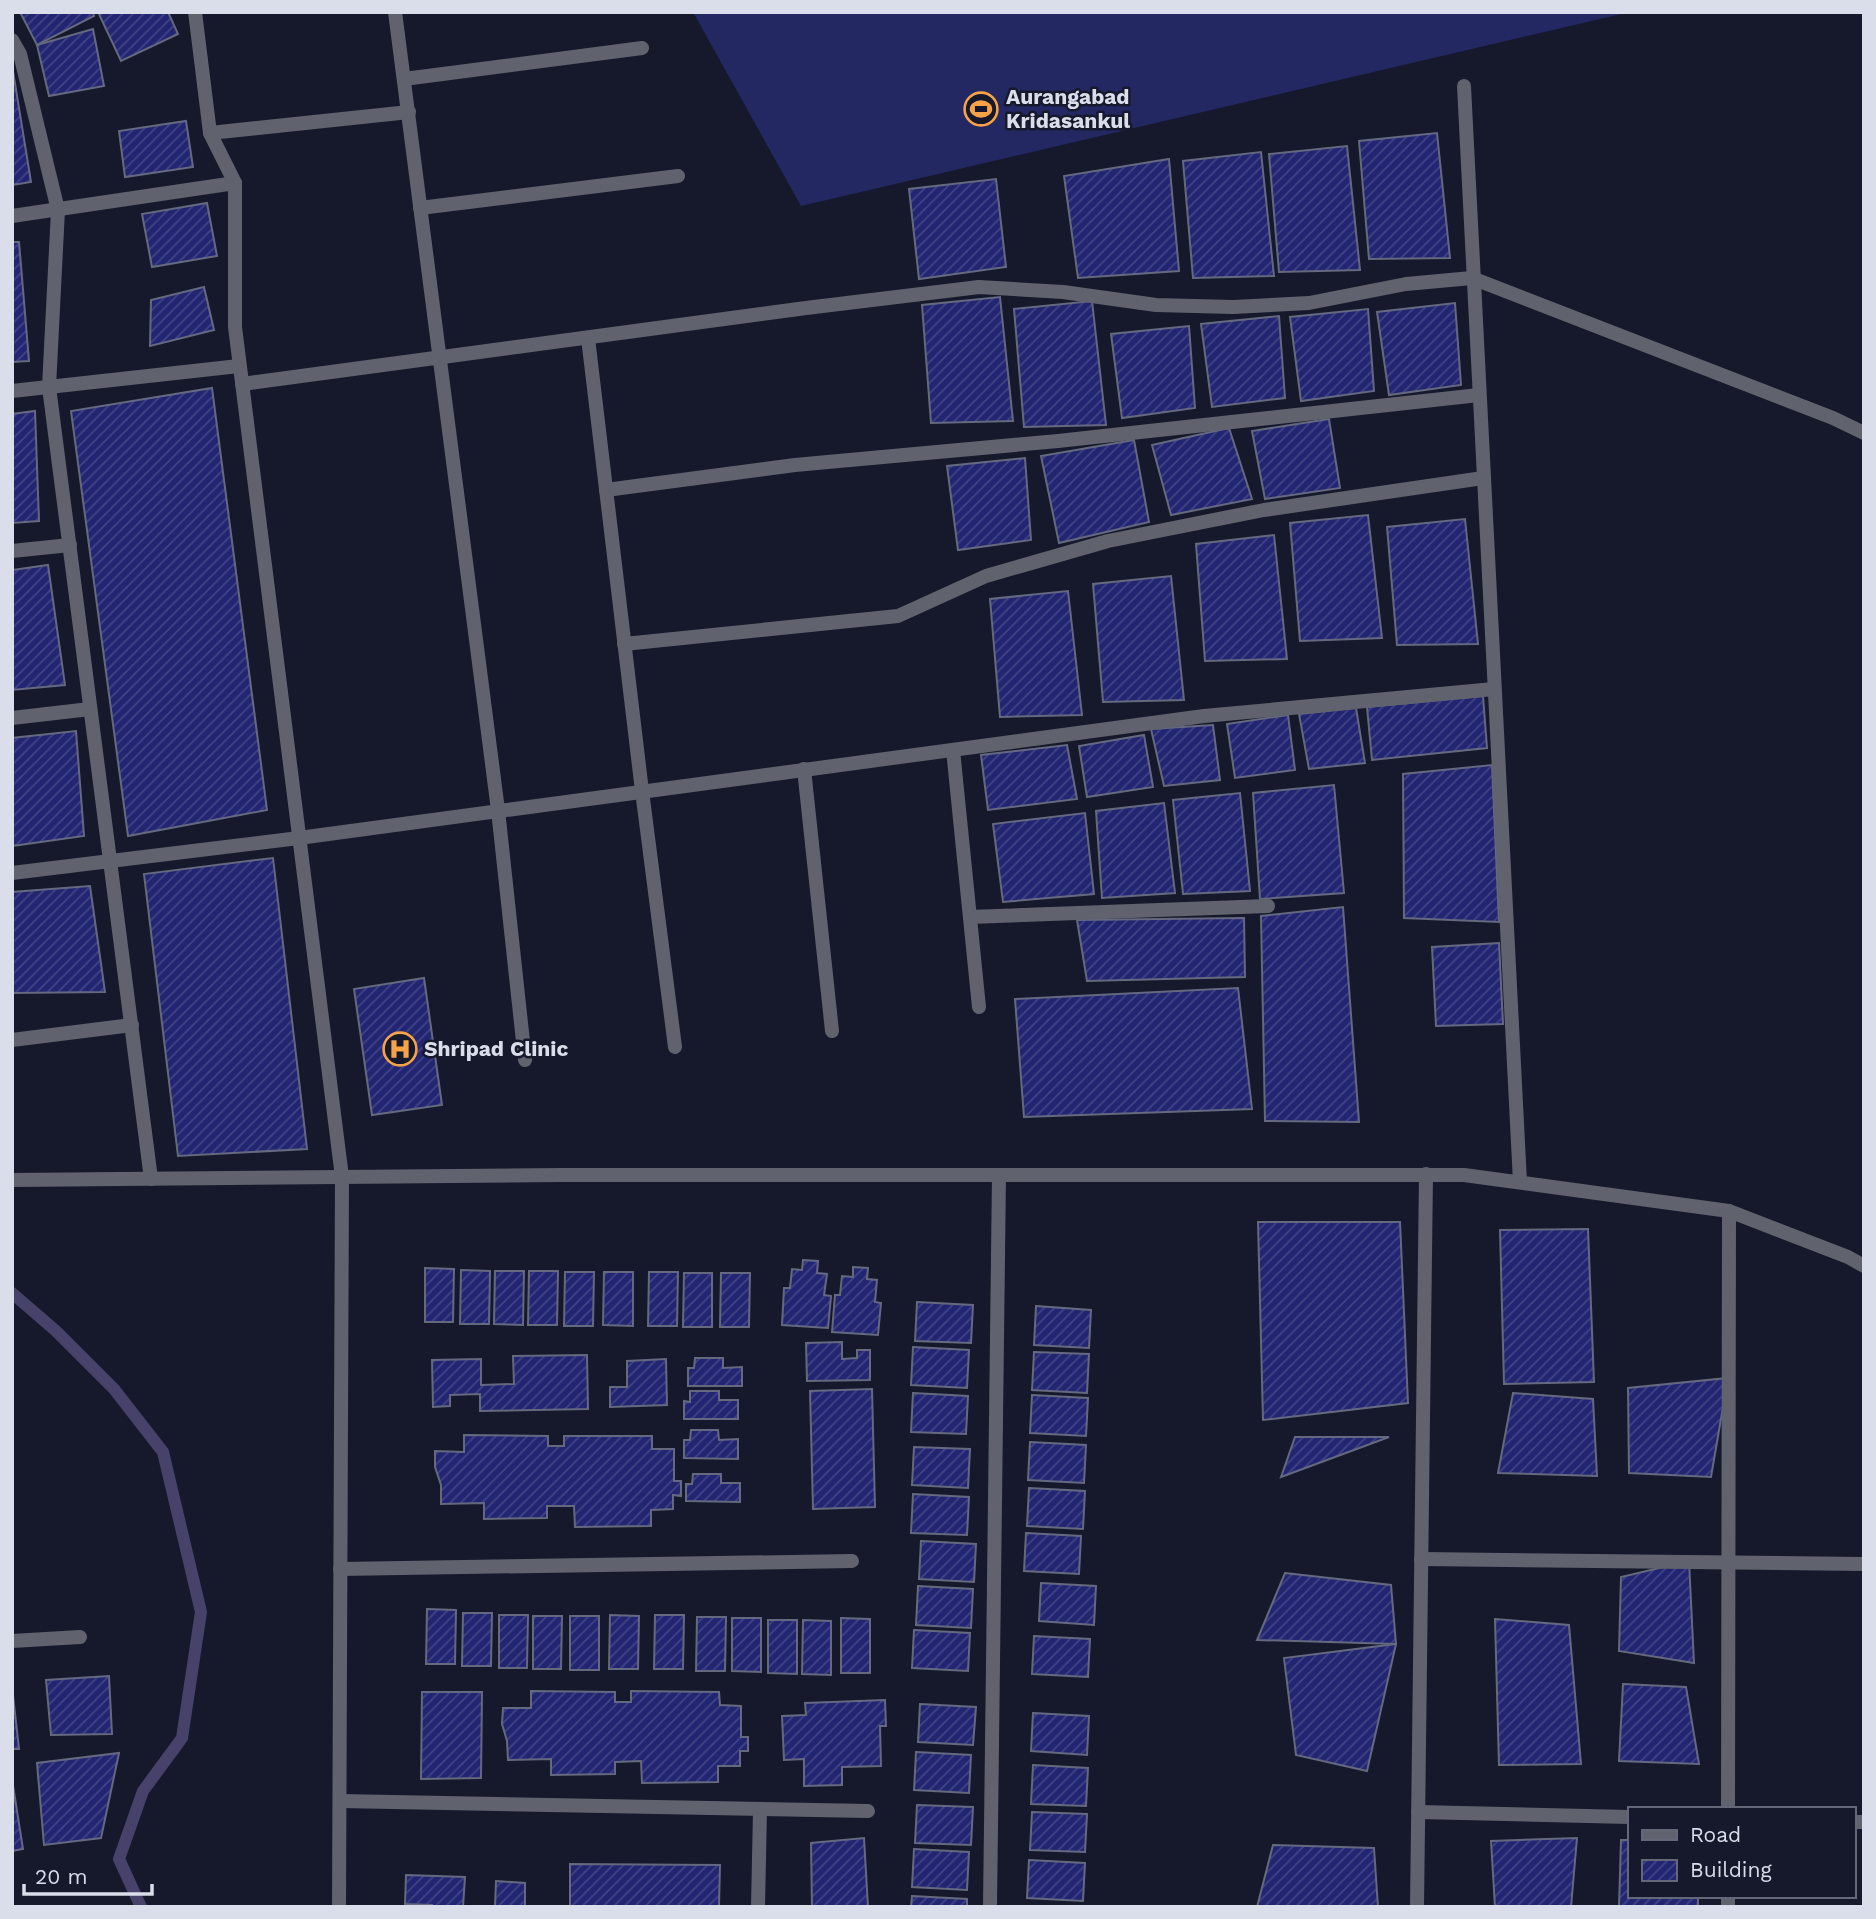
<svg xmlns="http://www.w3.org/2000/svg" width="1876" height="1919" font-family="'Work Sans',sans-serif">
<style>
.grass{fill:#232862}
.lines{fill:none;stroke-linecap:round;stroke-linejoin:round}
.stream{stroke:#46426a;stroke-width:12}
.building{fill:url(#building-hatch);stroke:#646980;stroke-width:2}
.lane{stroke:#60636d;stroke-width:14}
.street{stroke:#60636d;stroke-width:14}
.labels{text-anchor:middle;stroke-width:5;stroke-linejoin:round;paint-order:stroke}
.poi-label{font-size:21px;font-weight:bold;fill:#daddea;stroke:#16192b;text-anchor:start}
</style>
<defs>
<pattern id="building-hatch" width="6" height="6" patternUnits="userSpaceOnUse" patternTransform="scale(1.75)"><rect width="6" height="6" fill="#222571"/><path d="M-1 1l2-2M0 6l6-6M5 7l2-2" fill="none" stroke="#424485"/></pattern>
</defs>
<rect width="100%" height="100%" fill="#16192b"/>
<!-- grass -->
<polygon class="grass" points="693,12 1630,12 801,206"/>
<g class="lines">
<!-- stream -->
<polyline class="stream" points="12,1293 56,1331 114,1389 163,1452 201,1612 182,1738 143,1791 119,1859 141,1907"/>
</g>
<!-- building -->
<g class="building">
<polygon points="20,12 93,12 94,16 37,45"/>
<polygon points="98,12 168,12 178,34 121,61"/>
<polygon points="93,29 104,86 49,96 37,45"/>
<polygon points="12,65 31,182 12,185"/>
<polygon points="186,121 193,167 125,177 119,131"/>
<polygon points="1437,133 1450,258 1369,259 1359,141"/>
<polygon points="1347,146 1360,270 1279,272 1269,154"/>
<polygon points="1261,152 1274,276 1193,278 1183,161"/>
<polygon points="1169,159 1179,271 1078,278 1064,176"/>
<polygon points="996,179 1006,267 919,279 909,189"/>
<polygon points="207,203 217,256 152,267 142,214"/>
<polygon points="12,242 19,242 29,361 12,362"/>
<polygon points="204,287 214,330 150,346 151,300"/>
<polygon points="1000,297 1013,421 931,423 922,305"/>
<polygon points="1092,301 1106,425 1024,427 1014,309"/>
<polygon points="1455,303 1461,385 1389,395 1377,312"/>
<polygon points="1368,309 1374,391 1301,401 1290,317"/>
<polygon points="1279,316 1285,398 1212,407 1201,324"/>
<polygon points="1189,326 1195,408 1122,418 1111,334"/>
<polygon points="212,388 267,810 128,836 71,411"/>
<polygon points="35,411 39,521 12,523 12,414"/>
<polygon points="1329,419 1340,488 1265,499 1252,431"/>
<polygon points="1229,428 1252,499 1171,515 1152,445"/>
<polygon points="1134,440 1149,522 1059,543 1041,456"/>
<polygon points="1025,458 1031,540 958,550 947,466"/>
<polygon points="1368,515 1382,638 1300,641 1290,523"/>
<polygon points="1465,519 1478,644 1397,645 1387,527"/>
<polygon points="1274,535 1287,659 1205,661 1196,544"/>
<polygon points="48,565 65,685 12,690 12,570"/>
<polygon points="1171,576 1184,700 1103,702 1093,584"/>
<polygon points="1068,591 1082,715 1000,717 990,599"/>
<polygon points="1483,696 1487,748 1372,760 1367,707"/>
<polygon points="1356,708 1365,763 1309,769 1299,714"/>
<polygon points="1288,715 1295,770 1235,778 1227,724"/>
<polygon points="1213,725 1220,780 1164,786 1151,729"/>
<polygon points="76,731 84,836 12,846 12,738"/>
<polygon points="1144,735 1153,787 1087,797 1079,746"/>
<polygon points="1067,745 1077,799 988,810 981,755"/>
<polygon points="1492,765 1499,922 1404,918 1403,774"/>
<polygon points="1334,785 1344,893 1260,899 1253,793"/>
<polygon points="1240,793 1250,891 1183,894 1173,800"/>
<polygon points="1164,803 1175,893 1102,898 1096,811"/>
<polygon points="1085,813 1094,894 1003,902 993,824"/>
<polygon points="273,858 307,1149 178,1156 144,874"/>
<polygon points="90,886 105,992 12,993 12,892"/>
<polygon points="1343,907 1359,1122 1265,1121 1261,916"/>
<polygon points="1244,918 1245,977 1087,981 1077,920"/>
<polygon points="1499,943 1503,1024 1436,1026 1432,947"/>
<polygon points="424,978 442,1105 372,1115 354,989"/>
<polygon points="1238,988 1252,1109 1024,1117 1015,999"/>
<polygon points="1258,1222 1400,1222 1408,1403 1263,1420"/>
<polygon points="1588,1229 1594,1382 1504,1384 1500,1230"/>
<polygon points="803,1260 818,1261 817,1273 827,1274 824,1295 831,1296 828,1328 782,1325 784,1288 790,1288 792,1269 802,1270"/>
<polygon points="853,1267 868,1268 867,1279 877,1280 875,1302 881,1303 878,1335 832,1332 835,1295 840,1295 842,1276 853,1277"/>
<polygon points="425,1268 454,1269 453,1322 425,1322"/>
<polygon points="461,1270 490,1271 489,1324 460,1324"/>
<polygon points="495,1271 524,1271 523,1325 494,1324"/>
<polygon points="529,1271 558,1271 557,1325 528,1325"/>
<polygon points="565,1272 594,1272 593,1326 564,1326"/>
<polygon points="604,1272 633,1272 633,1326 603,1325"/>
<polygon points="649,1272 678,1272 677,1326 648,1326"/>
<polygon points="684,1273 712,1273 712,1327 683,1327"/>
<polygon points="721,1273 750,1273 749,1327 720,1327"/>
<polygon points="917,1302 973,1305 971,1343 915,1341"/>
<polygon points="1036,1306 1091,1310 1089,1348 1034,1345"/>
<polygon points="842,1342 842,1359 857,1358 857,1350 870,1350 870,1380 807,1381 806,1343"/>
<polygon points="913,1347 969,1350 967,1388 911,1385"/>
<polygon points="1034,1352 1089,1354 1087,1393 1032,1390"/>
<polygon points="587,1355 588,1409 480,1411 480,1394 450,1395 450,1406 433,1407 432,1360 481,1359 481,1385 514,1384 513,1356"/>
<polygon points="695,1358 723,1358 723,1368 742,1367 742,1386 688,1386 688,1368 694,1368"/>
<polygon points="666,1359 667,1405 610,1407 610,1387 627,1387 627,1361"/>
<polygon points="1728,1378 1711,1477 1629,1473 1628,1388"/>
<polygon points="872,1389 875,1507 813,1509 810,1391"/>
<polygon points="690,1391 719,1391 719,1400 738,1400 738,1419 684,1419 684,1401 690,1402"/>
<polygon points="913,1393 968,1396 966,1434 911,1432"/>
<polygon points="1513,1393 1593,1399 1597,1476 1498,1473"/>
<polygon points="1032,1395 1088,1398 1086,1436 1030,1433"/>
<polygon points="691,1430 718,1430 719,1440 738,1439 738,1459 684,1458 684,1440 690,1440"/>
<polygon points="464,1435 548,1436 548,1446 564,1446 564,1436 652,1436 652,1449 674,1449 674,1481 681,1481 681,1496 673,1495 673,1509 651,1510 651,1526 575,1527 574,1506 547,1506 547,1518 484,1519 484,1503 441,1504 441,1485 435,1467 435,1451 464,1452"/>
<polygon points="1295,1437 1389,1437 1281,1477"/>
<polygon points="1030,1442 1086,1445 1084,1483 1028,1480"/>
<polygon points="914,1447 970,1449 968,1488 912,1485"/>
<polygon points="693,1474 721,1474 721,1483 740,1483 740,1502 686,1501 686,1484 692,1484"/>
<polygon points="1029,1488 1085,1491 1083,1529 1027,1526"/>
<polygon points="913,1494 969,1497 967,1535 911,1533"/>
<polygon points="1026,1533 1081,1536 1079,1574 1024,1571"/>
<polygon points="921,1541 976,1544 974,1582 919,1579"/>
<polygon points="1689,1561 1694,1663 1619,1651 1621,1577"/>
<polygon points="1285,1573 1391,1585 1396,1644 1257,1640"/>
<polygon points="1041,1583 1096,1586 1094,1625 1039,1621"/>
<polygon points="918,1586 973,1589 971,1628 916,1625"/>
<polygon points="427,1609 456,1610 455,1664 426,1664"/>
<polygon points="463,1613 492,1613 491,1666 462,1666"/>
<polygon points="499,1615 528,1615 527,1668 499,1668"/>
<polygon points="610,1615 639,1616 638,1669 609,1669"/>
<polygon points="655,1615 684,1615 683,1669 654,1669"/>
<polygon points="533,1616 562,1616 561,1669 533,1669"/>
<rect x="570" y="1616" width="29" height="54"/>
<polygon points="697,1617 726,1617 725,1671 696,1671"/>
<polygon points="732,1618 761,1618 761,1672 732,1671"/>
<polygon points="841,1618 870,1619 870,1673 841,1673"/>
<polygon points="1495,1619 1569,1625 1581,1764 1499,1765"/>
<polygon points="768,1620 797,1620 797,1674 768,1673"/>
<polygon points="803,1620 831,1621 831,1675 802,1674"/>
<polygon points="914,1630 970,1633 968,1671 912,1668"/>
<polygon points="1034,1636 1090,1639 1088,1677 1032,1674"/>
<polygon points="1396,1644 1367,1771 1296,1755 1284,1658"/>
<polygon points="109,1676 112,1734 51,1735 46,1680"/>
<polygon points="1623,1684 1686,1687 1699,1764 1619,1761"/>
<polygon points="12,1686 19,1749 12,1749"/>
<polygon points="531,1691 615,1692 615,1702 631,1702 631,1691 719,1692 720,1705 741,1706 741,1737 748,1737 748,1751 740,1751 740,1766 718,1766 718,1782 642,1783 641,1761 615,1762 615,1774 551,1775 551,1759 508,1760 507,1741 502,1724 503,1708 531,1708"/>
<polygon points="422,1692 482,1692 481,1778 421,1779"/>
<polygon points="885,1700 886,1726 880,1726 881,1766 842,1767 842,1785 804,1786 804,1759 784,1760 782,1716 806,1715 805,1703"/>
<polygon points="920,1704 976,1707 973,1745 918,1742"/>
<polygon points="1033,1713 1089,1716 1087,1755 1031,1751"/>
<polygon points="916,1752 971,1755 969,1793 914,1790"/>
<polygon points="119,1753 101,1838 44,1845 37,1763"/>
<polygon points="1033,1765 1088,1768 1086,1806 1031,1804"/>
<polygon points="12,1779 23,1849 12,1851"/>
<polygon points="917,1805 973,1807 971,1845 915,1843"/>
<polygon points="1032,1812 1087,1814 1085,1852 1030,1850"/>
<polygon points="864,1838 868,1907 812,1907 811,1843"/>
<polygon points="1577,1838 1571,1907 1495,1907 1491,1841"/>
<polygon points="1621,1840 1629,1840 1629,1896 1698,1896 1698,1907 1619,1907"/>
<polygon points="1273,1845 1374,1848 1378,1907 1257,1907"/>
<polygon points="914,1849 969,1852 967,1890 912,1887"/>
<polygon points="1029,1860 1085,1863 1083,1901 1027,1898"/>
<polygon points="570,1864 720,1865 719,1907 570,1907"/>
<polygon points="406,1875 465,1877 463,1907 432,1907 432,1905 405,1904"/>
<polygon points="496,1881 525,1883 525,1907 495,1907"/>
<polygon points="912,1896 967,1899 967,1907 911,1907"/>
</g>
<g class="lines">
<!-- lane -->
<g class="lane">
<polyline points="395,12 498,810 525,1060"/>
<polyline points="12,40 20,54 58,210 49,387 151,1179"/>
<polyline points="404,79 642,48"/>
<polyline points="210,133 409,112"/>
<polyline points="420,208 678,176"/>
<polyline points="12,216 235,183"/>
<polyline points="588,338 642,791 675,1047"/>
<polyline points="242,384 806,308 979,287 1063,292 1156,305 1233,307 1309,303 1406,284 1472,278"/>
<polyline points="12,391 239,366"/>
<polyline points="606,490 795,465 1058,441 1479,395"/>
<polyline points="12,551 70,545"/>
<polyline points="624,644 898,616 986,576 1108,541 1264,510 1483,478"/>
<polyline points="12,718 90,709"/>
<polyline points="953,750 979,1007"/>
<polyline points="804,769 832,1031"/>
<polyline points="12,873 299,838 1204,716 1494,689"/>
<polyline points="970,917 1268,906"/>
<polyline points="12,1040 132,1025"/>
<polyline points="340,1569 852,1561"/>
<polyline points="340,1801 868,1811"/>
<polyline points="758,1907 760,1810"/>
</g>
<!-- street -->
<g class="street">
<polyline points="195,12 210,133 235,183 235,327 342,1177 339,1907"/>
<polyline points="1464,86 1520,1182"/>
<polyline points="1472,278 1833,418 1864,433"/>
<polyline points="12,1180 562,1175 1464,1175 1729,1211 1848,1257 1864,1266"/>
<polyline points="1421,1559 1864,1564"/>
<polyline points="12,1641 80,1637"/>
<polyline points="1728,1809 1729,1211"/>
<polyline points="1418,1812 1629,1817"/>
<polyline points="1853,1822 1864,1822"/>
<polyline points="990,1907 999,1175"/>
<polyline points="1417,1907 1426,1174"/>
<polyline points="1728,1907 1728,1896"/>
</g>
</g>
<!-- icons -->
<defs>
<symbol id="stadium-ring" viewBox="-11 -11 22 22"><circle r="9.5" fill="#16192b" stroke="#f6a247" stroke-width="1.5"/><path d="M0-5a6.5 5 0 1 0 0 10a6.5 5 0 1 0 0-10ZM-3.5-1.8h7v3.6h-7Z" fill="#f6a247"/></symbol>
<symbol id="hospital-ring" viewBox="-11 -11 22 22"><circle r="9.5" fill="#16192b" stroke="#f6a247" stroke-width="1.5"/><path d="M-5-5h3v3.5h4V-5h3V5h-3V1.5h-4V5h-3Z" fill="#f6a247"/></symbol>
</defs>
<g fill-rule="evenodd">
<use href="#stadium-ring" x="962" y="90" width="38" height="38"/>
<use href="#hospital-ring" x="381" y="1030" width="38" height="38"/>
</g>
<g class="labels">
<!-- poi labels -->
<g class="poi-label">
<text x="1006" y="104">Aurangabad<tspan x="1006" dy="24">Kridasankul</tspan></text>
<text x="424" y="1056">Shripad Clinic</text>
</g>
</g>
<!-- border -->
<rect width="1876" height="1919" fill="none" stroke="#daddea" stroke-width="28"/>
<!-- legend -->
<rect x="1628" y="1807" width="228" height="91" fill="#16192b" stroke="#646777" stroke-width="2"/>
<rect x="1642" y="1830" width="35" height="10" fill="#60636d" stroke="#646777" stroke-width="2"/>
<text x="1690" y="1842" font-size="21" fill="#daddea">Road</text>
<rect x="1642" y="1860" width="35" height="21" fill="url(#building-hatch)" stroke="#646777" stroke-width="2"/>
<text x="1690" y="1877" font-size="21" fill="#daddea">Building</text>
<!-- scale -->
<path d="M24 1884v10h128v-10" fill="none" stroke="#daddea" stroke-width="3.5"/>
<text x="35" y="1884" font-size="21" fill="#daddea" stroke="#16192b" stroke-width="5" paint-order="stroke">20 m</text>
</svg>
